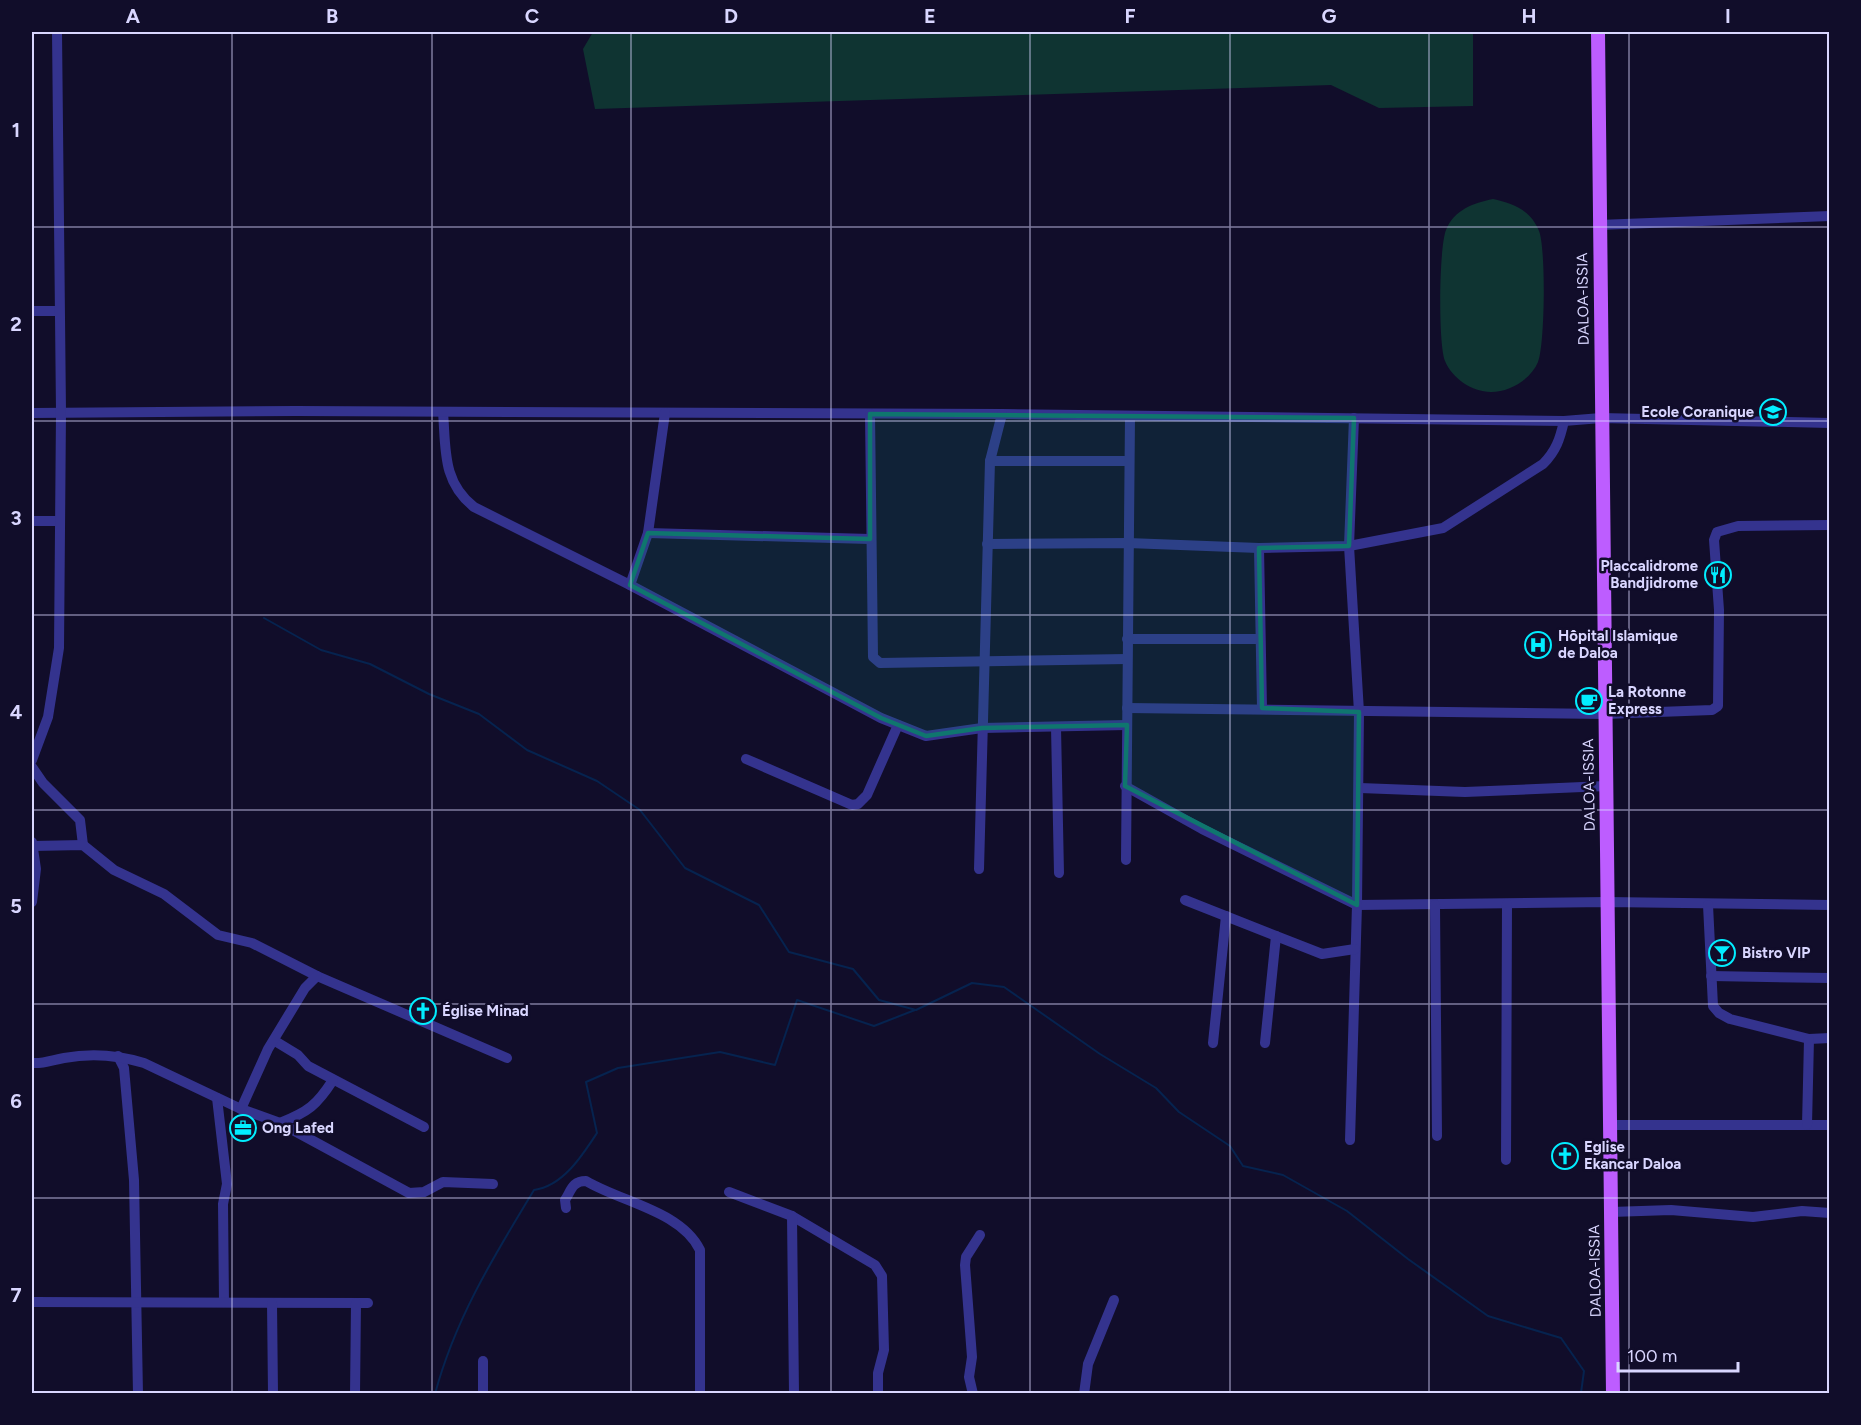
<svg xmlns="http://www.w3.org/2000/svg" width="1861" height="1425" font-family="Figtree,sans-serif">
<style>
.green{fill:#0f3432}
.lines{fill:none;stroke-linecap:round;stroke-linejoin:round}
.stream{stroke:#06234f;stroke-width:2}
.minor{stroke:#34338e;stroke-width:10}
.major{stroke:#bd5dff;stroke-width:14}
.marked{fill:#0f766e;fill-opacity:0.2;stroke:#0f766e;stroke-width:4.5;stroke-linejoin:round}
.grid{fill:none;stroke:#d9d6ff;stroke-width:1.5;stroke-opacity:0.55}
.labels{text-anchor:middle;stroke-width:5;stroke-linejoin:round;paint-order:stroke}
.street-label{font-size:15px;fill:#d9d6ff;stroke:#110d2a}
.poi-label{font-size:15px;font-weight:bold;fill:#d9d6ff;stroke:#110d2a;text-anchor:start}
.neatline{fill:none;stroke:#d9d6ff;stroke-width:2}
.grid-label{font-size:20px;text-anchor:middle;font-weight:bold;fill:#d9d6ff}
</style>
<rect width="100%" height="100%" fill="#110d2a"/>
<!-- green -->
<g class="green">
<polygon points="593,32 1473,32 1473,106 1379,108 1331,85 595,109 583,49"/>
<path d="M1493,199C1512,203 1531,210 1539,231C1546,248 1545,345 1538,362C1531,379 1510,392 1491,392C1472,392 1452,378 1445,361C1438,344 1439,247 1446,230C1454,210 1473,203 1493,199Z"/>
</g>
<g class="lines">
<!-- stream -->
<g class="stream">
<polyline points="264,618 321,650 370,664 429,694 479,714 527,750 597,781 640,810 685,868 759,905 789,952 853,969 879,1000 916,1010 972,983 1004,987 1100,1054 1156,1088 1179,1112 1230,1146 1243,1166 1283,1175 1347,1211 1408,1259 1488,1316 1561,1338 1584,1371 1581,1393 1587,1394"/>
<path d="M435,1394C455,1319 494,1256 534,1190C563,1186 582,1156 597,1133L586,1082L618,1068L720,1052L775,1065L797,1000L874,1026L915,1010"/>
</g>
<!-- minor -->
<g class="minor">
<polyline points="1598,225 1830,216"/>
<polyline points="32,311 59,311"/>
<path d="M443,412C446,449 442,482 474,507L630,585L881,718L926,736L982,728L1127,725"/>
<polyline points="32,413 296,411 1002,414 1564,421 1601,418 1830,423"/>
<polyline points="870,414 873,657 880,663 1127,659"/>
<polyline points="1354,418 1349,546 1359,712 1357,905 1607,902 1830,905"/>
<polyline points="990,461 1129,461"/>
<polyline points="32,521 60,521"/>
<polyline points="648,533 870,539"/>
<path d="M987,544L1128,543L1259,548L1349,546L1443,528L1543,464C1556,451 1560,439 1564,421"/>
<polyline points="1259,548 1262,708"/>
<polyline points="630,585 648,533 665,413"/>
<polyline points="1127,639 1260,639"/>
<polyline points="1127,708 1605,714 1712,710 1718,706 1719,610 1714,540 1717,532 1738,526 1830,525"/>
<polyline points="1056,727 1059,873"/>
<polyline points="746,759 852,805 858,804 867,795 898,725"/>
<polyline points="32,760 48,717 59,648 61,412 57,32"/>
<polyline points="32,767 43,783 80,820 83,845"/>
<polyline points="1125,786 1202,829 1357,905 1350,1140"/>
<polyline points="1360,788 1465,792 1606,786"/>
<polyline points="33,846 83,845 114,870 164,894 218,935 252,943 317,976 507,1058"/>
<polyline points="1126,860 1130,416"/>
<polyline points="979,869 990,461 1002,414"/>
<polyline points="1185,900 1322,954 1355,949"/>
<polyline points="32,902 36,869 32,842"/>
<polyline points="1435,905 1437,1136"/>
<polyline points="1708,905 1713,1006 1719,1013 1730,1019 1809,1039 1830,1038"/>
<polyline points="1711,976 1830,978"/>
<polyline points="275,1041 298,1055 308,1066 424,1127"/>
<polyline points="1213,1043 1226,916"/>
<polyline points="1265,1043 1276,936"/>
<polyline points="118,1056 124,1068 134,1180 138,1394"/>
<path d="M32,1063C44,1064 52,1060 64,1058C91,1053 118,1055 144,1063L241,1109L280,1123L409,1193L424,1192L443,1182L493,1184"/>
<polyline points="217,1098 227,1184 223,1204 224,1302"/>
<polyline points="241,1109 268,1049 305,988 317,976"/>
<path d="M280,1123C308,1112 317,1105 333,1080"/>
<polyline points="1610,1125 1830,1125"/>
<polyline points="1807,1125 1809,1039"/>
<polyline points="1506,1160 1507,904"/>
<polyline points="729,1192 792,1216 875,1265 882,1276 884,1350 878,1373 878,1394"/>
<path d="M566,1208L565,1200C571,1191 572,1181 586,1181C621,1202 681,1211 700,1250V1394"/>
<polyline points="1611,1212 1671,1210 1753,1217 1802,1211 1830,1213"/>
<polyline points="792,1216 794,1394"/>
<polyline points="32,1302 368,1303"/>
<polyline points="272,1303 273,1394"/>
<polyline points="483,1361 483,1394"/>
<polyline points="355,1394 356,1303"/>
<polyline points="973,1394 969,1377 972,1357 965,1265 966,1257 980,1235"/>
<polyline points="1084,1394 1088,1364 1114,1300"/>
</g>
<!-- major -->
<polyline class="major" points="1598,32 1613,1394"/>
</g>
<!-- marked area -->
<path class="marked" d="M870,414L1354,418L1349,546L1259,548L1262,708L1359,712L1357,905L1125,786L1127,725L982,728L926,736L881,718L630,585L648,533L870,539Z"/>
<!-- grid -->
<path class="grid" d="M232,32V1394M432,32V1394M631,32V1394M831,32V1394M1030,32V1394M1230,32V1394M1429,32V1394M1629,32V1394M32,227H1830M32,421H1830M32,615H1830M32,810H1830M32,1004H1830M32,1198H1830"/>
<!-- icons -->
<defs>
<symbol id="school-ring" viewBox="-11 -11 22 22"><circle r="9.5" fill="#110d2a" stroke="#02edff" stroke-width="1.5"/><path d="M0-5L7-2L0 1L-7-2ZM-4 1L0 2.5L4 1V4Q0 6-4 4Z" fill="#02edff"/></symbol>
<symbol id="restaurant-ring" viewBox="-11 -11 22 22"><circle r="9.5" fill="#110d2a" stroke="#02edff" stroke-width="1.5"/><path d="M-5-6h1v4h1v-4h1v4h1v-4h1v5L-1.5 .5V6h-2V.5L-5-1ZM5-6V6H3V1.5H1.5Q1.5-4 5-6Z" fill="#02edff"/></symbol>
<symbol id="hospital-ring" viewBox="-11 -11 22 22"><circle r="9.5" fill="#110d2a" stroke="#02edff" stroke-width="1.5"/><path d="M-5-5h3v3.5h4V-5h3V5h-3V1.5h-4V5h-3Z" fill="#02edff"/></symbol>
<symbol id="cafe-ring" viewBox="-11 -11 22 22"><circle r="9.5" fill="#110d2a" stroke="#02edff" stroke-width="1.5"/><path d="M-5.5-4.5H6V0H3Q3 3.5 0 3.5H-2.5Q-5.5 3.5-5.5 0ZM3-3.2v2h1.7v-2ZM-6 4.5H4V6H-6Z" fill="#02edff"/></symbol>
<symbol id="bar-ring" viewBox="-11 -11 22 22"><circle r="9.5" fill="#110d2a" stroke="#02edff" stroke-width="1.5"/><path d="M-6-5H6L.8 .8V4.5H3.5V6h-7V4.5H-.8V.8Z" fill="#02edff"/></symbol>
<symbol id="church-ring" viewBox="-11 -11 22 22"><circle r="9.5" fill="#110d2a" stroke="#02edff" stroke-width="1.5"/><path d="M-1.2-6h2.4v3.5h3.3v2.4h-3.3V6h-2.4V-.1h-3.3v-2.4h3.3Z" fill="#02edff"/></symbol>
<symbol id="office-ring" viewBox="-11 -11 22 22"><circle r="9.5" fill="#110d2a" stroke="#02edff" stroke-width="1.5"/><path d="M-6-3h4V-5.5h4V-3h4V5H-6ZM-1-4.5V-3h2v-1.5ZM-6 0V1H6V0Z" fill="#02edff"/></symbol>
</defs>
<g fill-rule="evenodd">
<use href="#school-ring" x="1758" y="397" width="30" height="30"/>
<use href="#restaurant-ring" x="1703" y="560" width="30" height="30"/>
<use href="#hospital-ring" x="1523" y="630" width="30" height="30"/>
<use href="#cafe-ring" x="1574" y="686" width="30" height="30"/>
<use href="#bar-ring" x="1707" y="938" width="30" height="30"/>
<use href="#church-ring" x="408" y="996" width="30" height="30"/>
<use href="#office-ring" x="228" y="1113" width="30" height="30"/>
<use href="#church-ring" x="1550" y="1141" width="30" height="30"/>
</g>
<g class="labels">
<!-- street labels -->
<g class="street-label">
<text transform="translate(1583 299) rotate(-91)" y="5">DALOA-ISSIA</text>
<text transform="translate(1589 785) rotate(-91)" y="5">DALOA-ISSIA</text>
<text transform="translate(1595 1271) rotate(-91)" y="5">DALOA-ISSIA</text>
</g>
<!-- poi labels -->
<g class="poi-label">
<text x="1754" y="417" text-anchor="end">Ecole Coranique</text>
<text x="1698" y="571" text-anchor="end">Placcalidrome<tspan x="1698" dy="17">Bandjidrome</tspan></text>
<text x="1558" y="641">Hôpital Islamique<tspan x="1558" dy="17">de Daloa</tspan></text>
<text x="1608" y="697">La Rotonne<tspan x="1608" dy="17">Express</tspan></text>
<text x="1742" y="958">Bistro VIP</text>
<text x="442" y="1016">Église Minad</text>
<text x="262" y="1133">Ong Lafed</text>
<text x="1584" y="1152">Eglise<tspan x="1584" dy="17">Ekancar Daloa</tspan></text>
</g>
</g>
<!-- border -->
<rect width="1861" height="1425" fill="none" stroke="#110d2a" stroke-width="66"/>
<!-- scale -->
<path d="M1618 1362v9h120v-9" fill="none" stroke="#d9d6ff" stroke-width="3"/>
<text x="1627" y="1362" font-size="18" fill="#d9d6ff" stroke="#110d2a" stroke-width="4.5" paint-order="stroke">100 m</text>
<rect x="33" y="33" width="1795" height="1359" class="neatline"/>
<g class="grid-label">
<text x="133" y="23">A</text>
<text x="332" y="23">B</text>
<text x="532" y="23">C</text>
<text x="731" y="23">D</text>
<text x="930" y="23">E</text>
<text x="1130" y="23">F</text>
<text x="1329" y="23">G</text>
<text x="1529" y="23">H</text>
<text x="1728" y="23">I</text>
<text x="16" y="137">1</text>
<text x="16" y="331">2</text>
<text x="16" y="525">3</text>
<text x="16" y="719">4</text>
<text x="16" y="913">5</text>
<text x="16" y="1108">6</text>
<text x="16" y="1302">7</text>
</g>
</svg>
